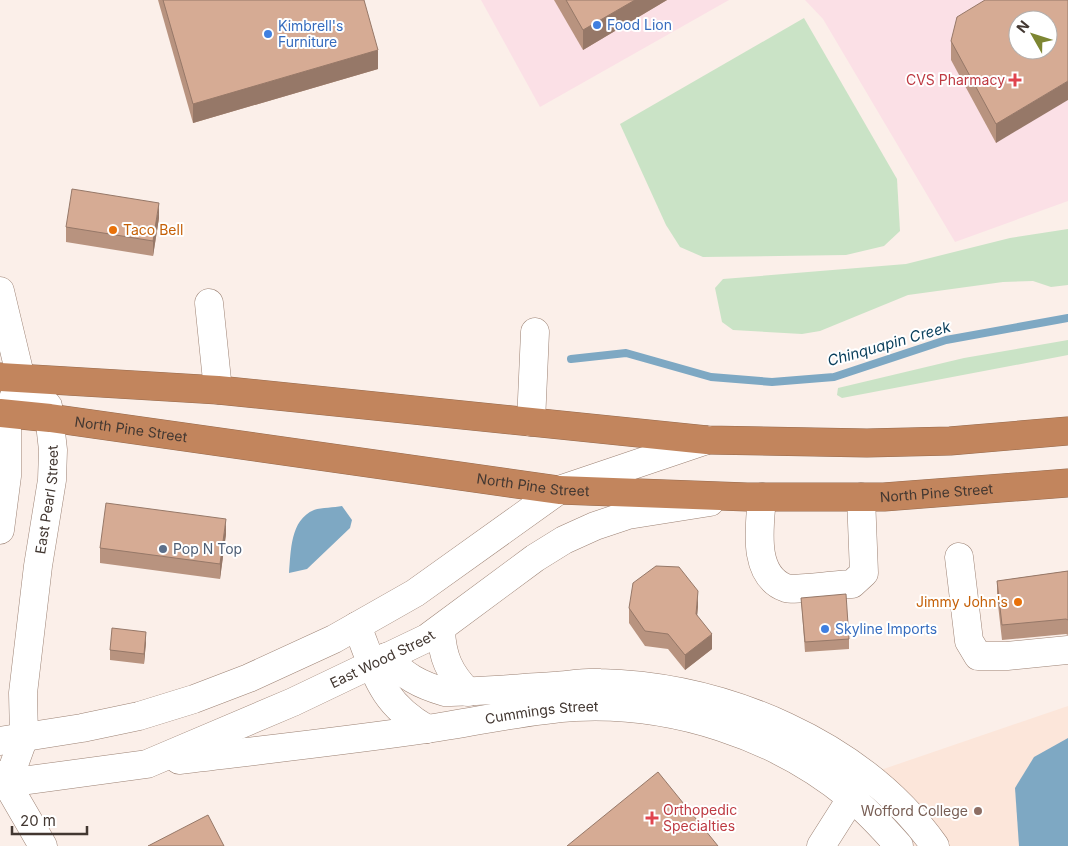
<svg xmlns="http://www.w3.org/2000/svg" width="1068" height="846" font-family="Inter,sans-serif">
<style>
.commercial{fill:#fbe0e6;fill-rule:evenodd}
.built{fill:#fce6da}
.green{fill:#cae3c6}
.water{fill:#7ea8c3}
.lines{fill:none;stroke-linecap:round;stroke-linejoin:round}
.stream{stroke:#7ea8c3;stroke-width:8}
.minor-casing{stroke:#9c8274;stroke-width:29}
.highway-casing{stroke:#956a4e;stroke-width:29}
.minor{stroke:#fff;stroke-width:28}
.highway{stroke:#c2855d;stroke-width:28}
.wall{fill:#b8937f}
.shaded-wall{fill:#967868}
.building{fill:#d6ab94;stroke:#967868;fill-rule:evenodd}
.shop-dot{fill:#3f7fe0;stroke:#fff;stroke-width:2}
.health-dot{fill:#e0444e;stroke:#fff;stroke-width:2}
.food-dot{fill:#e8710a;stroke:#fff;stroke-width:2}
.service-dot{fill:#5c6f8a;stroke:#fff;stroke-width:2}
.education-dot{fill:#8d6e63;stroke:#fff;stroke-width:2}
.labels{text-anchor:middle;stroke-width:4;stroke-linejoin:round;paint-order:stroke}
.shop-label{font-size:14px;fill:#366cbe;stroke:#fff;text-anchor:start}
.health-label{font-size:14px;fill:#be3a42;stroke:#fff;text-anchor:end}
.food-label{font-size:14px;fill:#c56008;stroke:#fff;text-anchor:start}
.street-label{font-size:14px;fill:#423731;stroke:#fff}
.service-label{font-size:14px;fill:#4e5e75;stroke:#fff;text-anchor:start}
.education-label{font-size:14px;fill:#785e54;stroke:#fff;text-anchor:end}
.water-label{font-size:15px;font-style:italic;fill:#093f5c;stroke:#fff}
</style>
<rect width="100%" height="100%" fill="#fbefe9"/>
<!-- commercial -->
<g class="commercial">
<polygon points="481,0 729,0 540,107"/>
<path d="M805,0H1068V201L955,242L823,19ZM1018,20H1048V50H1018Z"/>
</g>
<!-- built -->
<polygon class="built" points="1068,706 1068,846 909,846 866,775"/>
<!-- green -->
<g class="green">
<polygon points="804,18 897,179 900,231 884,246 846,255 703,257 680,247 666,225 620,124"/>
<polygon points="1068,229 1068,285 1051,287 1033,281 1003,282 908,295 820,331 802,334 733,330 722,322 715,288 723,279 906,264 1010,238"/>
<polygon points="1068,340 1068,355 842,398 837,395 838,388 964,358"/>
</g>
<!-- water -->
<g class="water">
<path d="M342,506L352,520L350,528L307,569L289,573C291,551 290,520 314,510C322,507 334,508 342,506Z"/>
<polygon points="1068,738 1068,846 1019,846 1015,788 1034,757"/>
</g>
<g class="lines">
<!-- stream -->
<polyline class="stream" points="571,359 626,353 711,377 772,382 834,377 946,340 1068,318"/>
<defs>
<g id="minor">
<polyline points="0,291 21,379"/>
<polyline points="209,303 218,390"/>
<polyline points="531,422 535,332"/>
<path d="M762,497C760,525 751,575 786,588C796,591 839,584 852,584L864,573L861,497"/>
<polyline points="0,530 7,476 7,414 21,379"/>
<polyline points="959,557 969,641 978,656 1007,656 1068,650"/>
<path d="M357,626C376,673 380,702 427,729"/>
<path d="M441,630C442,656 449,673 468,692"/>
<path d="M386,657C404,676 420,685 445,692C481,692 518,688 554,686C569,685 585,682 600,683C724,686 861,742 935,846"/>
<polyline points="0,741 82,728 139,716 194,699 249,678 334,639 415,593 559,490 707,440"/>
<path id="s1" d="M179,760C261,750 344,741 427,729C476,722 525,710 575,707C672,702 775,735 850,797C868,811 884,829 899,846"/>
<polyline points="0,775 7,784 43,846"/>
<path id="s2" d="M0,784L147,764L293,702L427,638L535,558L564,540L595,526L628,515L710,502"/>
<path id="s3" d="M7,784L24,737L23,693L38,566L52,480L53,450L48,406L21,379"/>
<polyline points="821,846 861,783"/>
</g>
<g id="highway">
<polyline points="0,377 218,390 707,440 867,443 950,441 1068,431"/>
<path id="s4" d="M0,413L50,418L559,490L747,497H884L1068,483"/>
</g>
</defs>
<!-- minor casing -->
<use href="#minor" class="minor-casing"/>
<!-- highway casing -->
<use href="#highway" class="highway-casing"/>
<!-- minor -->
<use href="#minor" class="minor"/>
<!-- highway -->
<use href="#highway" class="highway"/>
</g>
<!-- wall -->
<g class="wall">
<polygon points="158,0 364,0 378,69 193,123"/>
<polygon points="554,0 667,0 583,50"/>
<polygon points="1068,0 996,143 951,60 951,41"/>
<polygon points="159,218 153,256 66,242 66,227"/>
<polygon points="226,534 220,579 100,563 100,548"/>
<polygon points="1068,571 1068,635 1066,634 1002,640 997,596 997,581"/>
<polygon points="801,598 849,639 849,649 805,652"/>
<polygon points="698,606 697,615 712,649 685,670 668,649 645,646 629,623 629,608"/>
<polygon points="146,642 144,664 110,660 110,650"/>
</g>
<!-- shaded-wall -->
<g class="shaded-wall">
<polygon points="635,0 667,0 583,50 583,30"/>
<polygon points="378,50 378,69 193,123 193,104"/>
<polygon points="1068,81 1068,100 996,143 996,124"/>
<polygon points="159,203 159,218 153,256 153,241"/>
<polygon points="226,519 226,534 220,579 220,564"/>
<polygon points="698,591 698,606 696,629 696,614"/>
<polygon points="146,632 146,642 144,664 144,654"/>
<polygon points="712,634 712,649 685,670 685,655"/>
</g>
<!-- building -->
<g class="building">
<polygon points="163,0 364,0 378,50 193,104"/>
<polygon points="566,0 635,0 583,30"/>
<path d="M985,0H1068V81L996,124L951,41L957,17ZM1018,20H1048V50H1018Z"/>
<polygon points="72,189 159,203 153,241 66,227"/>
<polygon points="106,503 226,519 220,564 100,548"/>
<polygon points="656,566 679,567 698,591 696,614 712,634 685,655 668,634 645,631 629,608 633,583"/>
<polygon points="1068,571 1068,620 1066,619 1002,625 997,581"/>
<polygon points="846,594 849,639 805,642 801,598"/>
<polygon points="112,628 146,632 144,654 110,650"/>
<polygon points="658,772 718,846 567,846"/>
<polygon points="208,815 224,846 148,846"/>
</g>
<!-- markers -->
<g class="shop-dot">
<circle cx="597" cy="25" r="5"/>
<circle cx="268" cy="34" r="5"/>
<circle cx="825" cy="629" r="5"/>
</g>
<g class="health-dot">
<path d="M1012.5 72.5h5v5h5v5h-5v5h-5v-5h-5v-5h5z"/>
<path d="M649.5 810.5h5v5h5v5h-5v5h-5v-5h-5v-5h5z"/>
</g>
<g class="food-dot">
<circle cx="113" cy="230" r="5"/>
<circle cx="1018" cy="602" r="5"/>
</g>
<circle class="service-dot" cx="163" cy="549" r="5"/>
<circle class="education-dot" cx="978" cy="811" r="5"/>
<g class="labels">
<!-- shop labels -->
<g class="shop-label">
<text x="607" y="30">Food Lion</text>
<text x="278" y="31">Kimbrell's<tspan x="278" dy="16">Furniture</tspan></text>
<text x="835" y="634">Skyline Imports</text>
</g>
<!-- health labels -->
<g class="health-label">
<text x="1005" y="85">CVS Pharmacy</text>
<text x="663" y="815" text-anchor="start">Orthopedic<tspan x="663" dy="16">Specialties</tspan></text>
</g>
<!-- food labels -->
<g class="food-label">
<text x="123" y="235">Taco Bell</text>
<text x="1008" y="607" text-anchor="end">Jimmy John's</text>
</g>
<!-- street labels -->
<g class="street-label">
<text dy="5" stroke="none"><textPath href="#s4" startOffset="132">North Pine Street</textPath></text>
<text dy="5" stroke="none"><textPath href="#s4" startOffset="538">North Pine Street</textPath></text>
<text dy="5" stroke="none"><textPath href="#s4" startOffset="942">North Pine Street</textPath></text>
<text dy="5" stroke="none"><textPath href="#s3" startOffset="289">East Pearl Street</textPath></text>
<text dy="5" stroke="none"><textPath href="#s2" startOffset="406">East Wood Street</textPath></text>
<text dy="5" stroke="none"><textPath href="#s1" startOffset="366">Cummings Street</textPath></text>
</g>
<!-- service labels -->
<g class="service-label">
<text x="173" y="554">Pop N Top</text>
</g>
<!-- education labels -->
<g class="education-label">
<text x="968" y="816">Wofford College</text>
</g>
<!-- water labels -->
<g class="water-label">
<text transform="translate(889 344) rotate(-16)" y="5">Chinquapin Creek</text>
</g>
</g>
<!-- north arrow -->
<g transform="translate(1033 35) rotate(309)"><circle r="24" fill="#ffffff" stroke="#b3afad"/>
<path d="M0-4L9 19L0 12L-9 19Z" fill="#7d8632"/>
<text y="-8" font-size="14" font-weight="bold" text-anchor="middle" fill="#423731">N</text>
</g>
<!-- scale -->
<path d="M12 826v8h75v-8" fill="none" stroke="#423731" stroke-width="2.5"/>
<text x="20" y="826" font-size="15" fill="#423731" stroke="#ffffff" stroke-width="4" paint-order="stroke">20 m</text>
</svg>
